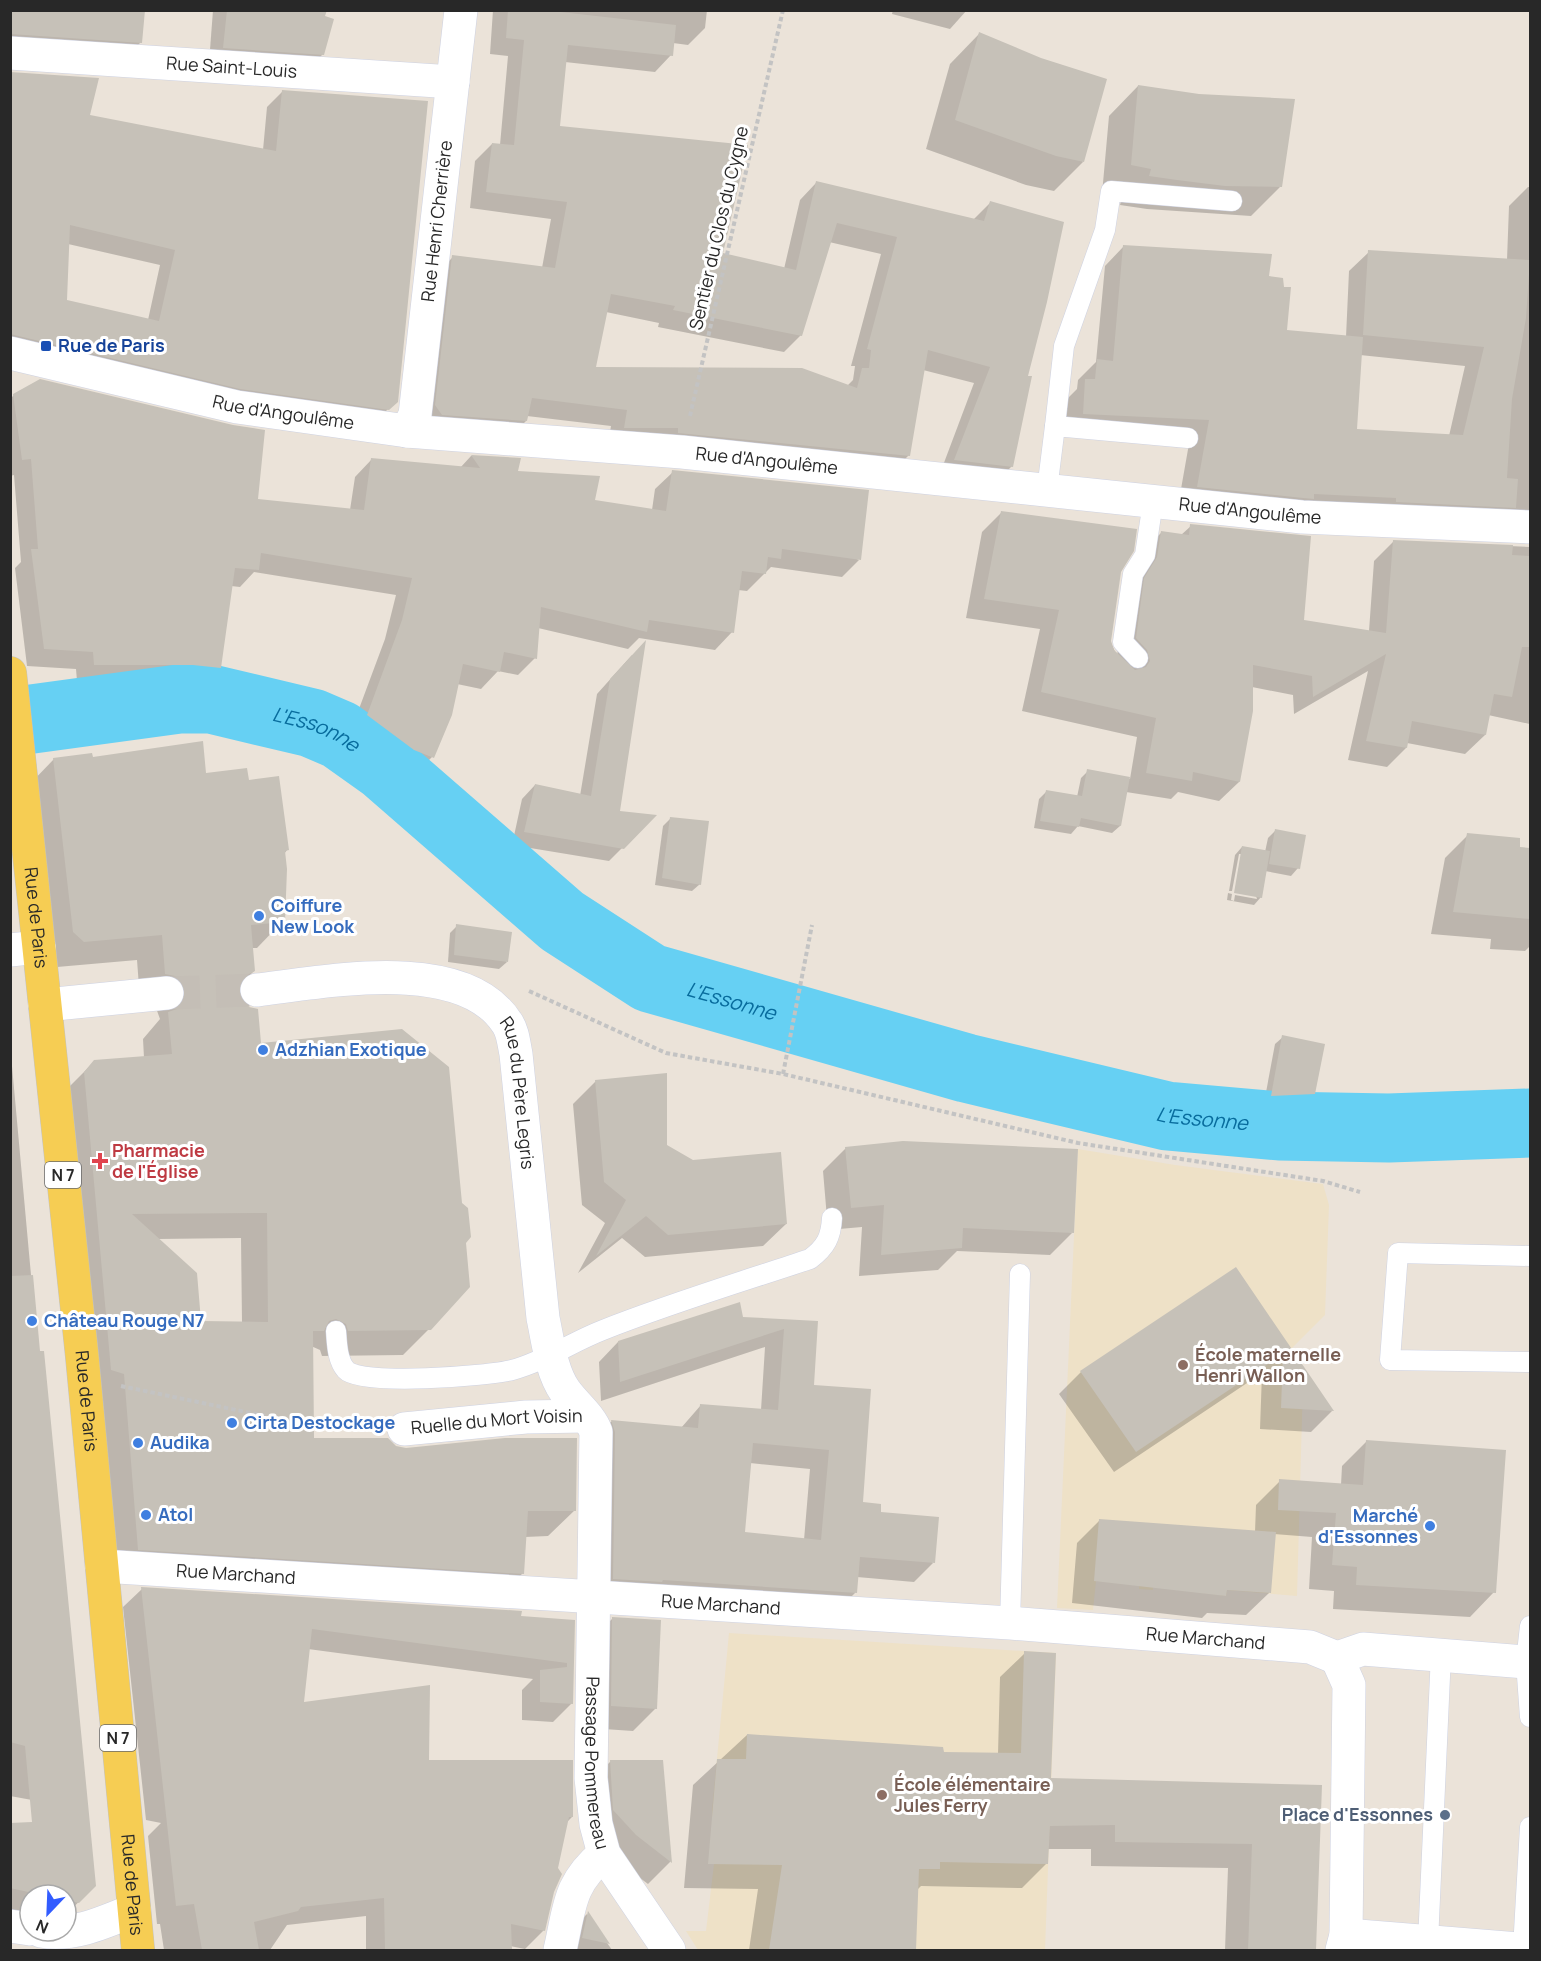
<svg xmlns="http://www.w3.org/2000/svg" width="1541" height="1961" font-family="Manrope,sans-serif">
<style>
.education{fill:#eee1c7}
.shadow{fill:#0003;fill-rule:evenodd}
.lines{fill:none;stroke-linecap:round;stroke-linejoin:round}
.river{stroke:#66d0f3;stroke-width:69}
.building{fill:#c6c1b8;fill-rule:evenodd}
.street-tunnel{stroke:#c4beb6;stroke-width:33;stroke-dasharray:33 16;stroke-linecap:butt}
.lane-casing{stroke:#ced2e2;stroke-width:21}
.street-casing{stroke:#ced2e2;stroke-width:34}
.secondary-casing{stroke:#ced2e2;stroke-width:34}
.primary-casing{stroke:#c3c3c3;stroke-width:34}
.path{stroke:#c3c3c3;stroke-width:4;stroke-dasharray:4.5 3;stroke-linecap:butt}
.lane{stroke:#fff;stroke-width:20}
.street{stroke:#fff;stroke-width:33}
.secondary{stroke:#fff;stroke-width:33}
.primary{stroke:#f6cd53;stroke-width:33}
.transit-dot{fill:#1a4fb4;stroke:#fff;stroke-width:2}
.shop-dot{fill:#3f7fe0;stroke:#fff;stroke-width:2}
.health-dot{fill:#e0444e;stroke:#fff;stroke-width:2}
.education-dot{fill:#8d6e63;stroke:#fff;stroke-width:2}
.service-dot{fill:#5c6f8a;stroke:#fff;stroke-width:2}
.labels{text-anchor:middle;stroke-width:6;stroke-linejoin:round;paint-order:stroke}
.shield{fill:#fff;stroke:#686868;stroke-width:1.5}
.shield-label{font-size:16px;font-weight:bold;fill:#282828}
.street-label{font-size:18px;fill:#282828;stroke:#fff}
.transit-label{font-size:18px;font-weight:bold;fill:#164399;stroke:#fff;text-anchor:start}
.shop-label{font-size:18px;font-weight:bold;fill:#366cbe;stroke:#fff;text-anchor:start}
.health-label{font-size:18px;font-weight:bold;fill:#be3a42;stroke:#fff;text-anchor:start}
.education-label{font-size:18px;font-weight:bold;fill:#785e54;stroke:#fff;text-anchor:start}
.service-label{font-size:18px;font-weight:bold;fill:#4e5e75;stroke:#fff;text-anchor:end}
.water-label{font-size:20px;font-style:italic;fill:#086c9d;stroke:#fff}
</style>
<rect width="100%" height="100%" fill="#ebe3d9"/>
<!-- education -->
<g class="education">
<polygon points="1078,1149 1175,1165 1323,1184 1329,1205 1325,1315 1292,1348 1303,1382 1297,1596 1227,1590 1226,1596 1153,1586 1153,1590 1139,1589 1139,1585 1096,1581 1093,1610 1057,1608"/>
<polygon points="729,1633 1056,1653 1045,1950 698,1950 686,1931 706,1931 714,1864 712,1811"/>
</g>
<!-- shadow -->
<g class="shadow">
<polygon points="10,10 141,42 125,58 10,50"/>
<polygon points="213,10 325,10 323,54 307,70 209,63"/>
<path d="M493,10H707L705,28L688,45L673,43L671,55L655,72L565,62L559,128L721,255L784,269L800,200L816,183L973,220L990,203L1026,377L1012,466L995,483L939,476L974,383L923,370L909,455L892,472L608,444L611,426L527,416L526,421L509,438L425,431L436,274L453,257L542,268L551,219L470,208L475,161L492,144L500,145L508,56L490,54ZM829,242L881,254L851,366H855L853,380L847,386L594,369L606,312L659,323L658,327L784,352L801,335Z"/>
<polygon points="893,10 967,10 950,29 892,14"/>
<polygon points="979,34 1083,162 1054,191 1026,185 926,149 950,64"/>
<path d="M10,73L88,116L263,150L267,107L283,91L396,401L380,417L10,353ZM68,244L160,265L148,320L66,301Z"/>
<polygon points="1138,86 1280,187 1251,216 1147,209 1120,205 1122,198 1102,194 1109,116"/>
<path d="M1528,187H1530V724L1488,715L1485,735L1465,754L1407,743L1406,748L1387,767L1348,760L1368,671L1294,714L1293,695L1252,687L1239,782L1219,801L1178,792L1171,799L1126,792L1120,826L1112,833L1078,826L1071,834L1034,828L1039,799L1046,792L1077,797L1081,778L1088,771L1130,779L1137,737L1022,711L1040,629L966,618L982,532L1001,513L1120,572L1110,641L1117,656L1126,599L1142,552L1161,533L1181,535L1191,526L1302,621L1369,631L1374,561L1394,541L1530,547L1528,538L1178,506L1190,438L1064,433L1066,400L1077,389L1078,380L1096,362L1105,266L1124,246L1267,278L1286,331L1346,337L1349,271L1369,252L1507,260L1509,206ZM1360,355L1465,366L1449,436L1355,431Z"/>
<polygon points="14,395 256,500 350,510 355,477 372,459 460,468 471,456 519,460 517,472 594,501 652,510 655,489 673,472 859,560 842,577 771,567 747,591 738,590 732,632 715,650 639,638 628,649 538,628 535,658 518,675 498,671 481,689 457,684 432,757 415,774 396,767 350,733 385,639 396,595 254,572 240,587 231,586 220,667 202,684 175,682 77,681 76,669 27,666 15,568 21,562 14,475 10,476 10,399"/>
<polygon points="632,655 618,812 654,816 609,861 512,845 522,799 535,785 580,796 597,694"/>
<path d="M54,759H92L247,782L287,850L284,854L283,921L257,948H252L254,971L238,987L237,992L260,1045L464,1243L429,1329L403,1355L322,1356L320,1350L311,1346L312,1439L395,1447L575,1510L548,1536L525,1537L523,1573L496,1599L113,1575L68,1088L94,1062L144,1058L143,1039L160,1019L156,1008L140,1000L137,960L57,967L28,786ZM241,1238L242,1323L199,1322L158,1239Z"/>
<polygon points="671,818 700,884 692,891 655,885 663,826"/>
<polygon points="1275,831 1298,868 1291,876 1265,871 1261,897 1254,905 1227,900 1228,893 1232,894 1231,900 1234,901 1235,895 1257,899 1242,854 1239,854 1232,891 1229,891 1235,855 1242,847 1265,852 1268,838"/>
<polygon points="1468,835 1530,850 1530,946 1525,951 1490,949 1491,939 1431,934 1445,858"/>
<polygon points="457,926 507,962 499,969 448,962 450,933"/>
<polygon points="1283,1037 1314,1093 1306,1101 1264,1103 1275,1044"/>
<polygon points="10,1044 38,1352 65,1806 10,1796"/>
<polygon points="596,1081 666,1146 786,1224 763,1246 645,1257 622,1238 578,1273 605,1223 582,1205 573,1104"/>
<polygon points="846,1148 1072,1233 1050,1255 957,1251 938,1270 859,1276 862,1227 828,1230 823,1171"/>
<polygon points="1236,1269 1332,1411 1311,1432 1260,1429 1262,1373 1114,1472 1059,1394 1081,1372"/>
<path d="M741,1318L817,1322L812,1386L862,1504L879,1513L933,1563L914,1582L857,1577L855,1593L836,1612L594,1598L592,1440L612,1421L681,1428L701,1405L761,1410L765,1347L601,1401L599,1362L618,1342ZM750,1463L810,1469L804,1540L744,1534Z"/>
<polygon points="1366,1442 1494,1592 1470,1617 1333,1609 1334,1591 1309,1589 1312,1537 1274,1534 1269,1593 1246,1615 1207,1613 1202,1618 1072,1603 1077,1543 1099,1521 1255,1532 1256,1505 1280,1481 1341,1485 1342,1466"/>
<polygon points="142,1589 573,1621 572,1703 553,1722 522,1720 522,1690 533,1679 308,1649 302,1704 428,1762 572,1817 567,1822 544,1930 525,1949 510,1946 510,1950 366,1950 366,1916 287,1925 270,1950 164,1950 160,1924 157,1924 148,1836 161,1823 146,1820 123,1607"/>
<polygon points="613,1618 656,1708 633,1731 589,1728 590,1641"/>
<polygon points="1025,1653 1050,1780 1321,1786 1314,1950 1225,1950 1228,1868 1091,1866 1091,1849 1047,1849 1047,1863 1022,1888 921,1886 917,1890 915,1950 749,1950 758,1889 684,1888 693,1785 747,1735 942,1754 998,1754 1000,1677"/>
<polygon points="611,1761 662,1761 670,1862 648,1884 614,1858 588,1784"/>
<polygon points="10,1825 95,1885 66,1915 66,1895 30,1895 30,1917 10,1912"/>
<polygon points="587,1914 612,1950 569,1950 574,1927"/>
</g>
<g class="lines">
<!-- river -->
<path class="river" id="s1" d="M10,722L179,699H211L312,723L340,735L385,767L562,921L650,978L966,1068L1167,1116L1279,1126L1389,1128L1530,1123"/>
</g>
<!-- building -->
<g class="building">
<polygon points="10,10 145,10 142,43 10,34"/>
<polygon points="227,10 327,10 325,16 334,19 324,55 223,48"/>
<path d="M508,10H543L676,25L673,56L568,45L560,126L748,145L723,253L796,270L816,181L984,221L990,201L1064,222L1047,302L1028,376H1032L1013,467L954,460L990,367L928,350L910,456L678,433V428H624L627,410L532,398L527,421L442,415L435,405L452,255L555,268L567,202L486,192L492,143L514,145L524,40L506,38ZM837,223L897,237L867,349L871,350L869,368H862L857,388L802,368L596,367L611,294L675,306L673,310L802,336Z"/>
<polygon points="979,32 1041,58 1107,79 1084,162 1056,156 955,120"/>
<path d="M10,72L99,78L90,115L276,151L282,90L428,101L398,402L389,410L240,389L10,334ZM70,225L175,250L159,321L67,300Z"/>
<polygon points="1138,85 1199,94 1295,99 1282,187 1225,186 1177,180 1149,176 1151,169 1131,165"/>
<polygon points="1123,245 1272,254 1269,276 1283,278 1284,287 1291,287 1287,330 1363,337 1357,429 1463,435 1484,347 1363,335 1368,250 1530,260 1526,318 1512,399 1507,478 1518,479 1516,508 1396,502 1396,498 1314,494 1314,499 1303,498 1197,487 1209,420 1083,414 1085,379 1095,379 1097,359 1113,361"/>
<polygon points="40,379 233,425 265,430 258,499 364,510 371,458 480,468 471,455 521,458 518,471 600,476 595,500 666,511 672,470 869,490 861,560 782,549 781,559 768,557 766,574 742,571 734,633 649,620 647,632 541,607 537,659 504,652 500,672 463,664 452,715 434,758 414,750 367,715 402,620 412,578 261,553 259,570 235,568 221,668 193,665 94,665 93,652 44,649 31,549 38,549 31,459 22,460 13,394"/>
<polygon points="1001,511 1137,529 1134,551 1121,572 1111,641 1114,650 1135,670 1146,667 1150,661 1147,650 1136,638 1144,578 1157,557 1161,531 1189,535 1190,524 1311,536 1304,620 1386,633 1393,540 1513,545 1512,555 1530,556 1530,647 1522,647 1512,697 1494,694 1486,735 1412,721 1407,748 1366,741 1386,654 1313,697 1312,676 1253,665 1253,711 1240,782 1193,772 1192,781 1146,773 1156,718 1041,692 1059,610 984,599"/>
<polygon points="646,640 620,811 657,815 624,849 524,832 535,784 591,796 610,679"/>
<path d="M203,741L206,773L247,768L249,780L279,776L289,850L285,851L287,869L285,922L251,925L255,971L245,976L240,983L238,992L243,1002L249,1007L258,1009L261,1043L402,1029L449,1067L462,1203L468,1208L471,1237L466,1243L470,1287L431,1330L348,1331L346,1324L336,1319L329,1321L324,1331H313L314,1438H388L396,1446L406,1448L505,1438H577L576,1511H528L524,1574L138,1550L124,1374L111,1370L84,1072L94,1060L172,1054L168,1012L177,1009L184,1001L186,991L182,982L175,976L165,974L162,935L84,942L73,932L53,758L92,753L93,757ZM267,1213L268,1322L201,1321L197,1273L132,1214Z"/>
<polygon points="1087,769 1130,777 1121,826 1081,818 1079,827 1040,821 1046,790 1082,796"/>
<polygon points="670,817 709,821 701,885 662,878"/>
<polygon points="1275,829 1306,835 1300,869 1269,864"/>
<polygon points="1467,833 1520,838 1520,847 1530,848 1530,919 1453,912"/>
<polygon points="1242,846 1270,851 1262,898 1234,893"/>
<polygon points="456,924 512,932 508,962 454,955"/>
<polygon points="1282,1035 1325,1044 1315,1094 1271,1096"/>
<polygon points="667,1073 667,1145 693,1160 781,1152 787,1224 668,1235 646,1216 596,1256 626,1200 604,1182 595,1080"/>
<polygon points="903,1141 1078,1149 1074,1233 963,1228 962,1248 881,1255 884,1205 851,1208 845,1147"/>
<polygon points="1236,1267 1334,1411 1281,1408 1283,1354 1136,1452 1080,1371"/>
<polygon points="33,1275 40,1351 44,1351 96,1886 79,1903 66,1900 66,1895 42,1895 10,1888 10,1823 32,1822 25,1746 10,1742 10,1276"/>
<path d="M740,1302L743,1317L818,1321L814,1385L871,1389L863,1502L881,1504V1512L939,1517L935,1563L860,1557L857,1593L663,1580L662,1582L613,1579L615,1432L611,1420L698,1428L700,1404L778,1410L784,1329L620,1382L618,1341ZM753,1443L829,1450L821,1540L745,1532Z"/>
<polygon points="1366,1440 1506,1450 1496,1593 1356,1585 1357,1567 1332,1565 1336,1513 1278,1510 1279,1479 1363,1485"/>
<polygon points="1099,1519 1276,1532 1271,1593 1227,1590 1226,1596 1094,1581"/>
<polygon points="141,1587 522,1611 521,1616 575,1620 573,1704 540,1702 540,1670 567,1667 567,1663 312,1629 304,1702 430,1685 429,1760 573,1760 573,1817 569,1817 558,1868 562,1874 554,1892 545,1931 511,1924 512,1950 385,1950 384,1898 301,1907 298,1911 254,1922 259,1950 202,1950 194,1904 176,1906"/>
<polygon points="612,1617 661,1620 657,1709 611,1706"/>
<polygon points="1024,1651 1056,1653 1051,1778 1322,1785 1316,1950 1248,1950 1252,1844 1115,1842 1115,1825 1050,1826 1048,1864 940,1862 940,1869 919,1869 916,1950 769,1950 782,1865 708,1864 717,1759 746,1759 747,1734 943,1747 944,1752 1021,1753"/>
<polygon points="610,1760 663,1760 672,1863 636,1835 613,1810"/>
<polygon points="588,1911 610,1944 582,1938"/>
</g>
<g class="lines">
<!-- street-tunnel -->
<polyline class="street-tunnel" points="167,993 257,990"/>
<defs>
<g id="lane">
<polyline points="1055,426 1064,346 1105,230 1111,191 1232,201"/>
<polyline points="1047,490 1055,426 1188,438"/>
<polyline points="1138,658 1123,642 1133,574 1145,555 1153,502"/>
<polyline points="1530,1256 1398,1253 1390,1360 1530,1362"/>
<path d="M336,1331C337,1343 337,1360 346,1370C360,1386 490,1376 512,1370C545,1361 572,1342 603,1330C671,1303 741,1282 810,1259C826,1247 831,1237 832,1218"/>
<polyline points="1010,1623 1020,1274"/>
<polyline points="1530,1626 1526,1662 1530,1717"/>
<polyline points="1428,1942 1441,1654"/>
<polyline points="1523,1949 1530,1827"/>
</g>
<g id="street">
<path id="s2" d="M10,53L453,82"/>
<path id="s3" d="M407,431L415,415L461,10"/>
<polyline points="10,950 39,947"/>
<path id="s4" d="M257,990C325,982 463,954 507,1023C513,1031 514,1045 516,1054L543,1318C548,1341 551,1371 565,1391C575,1405 591,1417 596,1432L591,1778L596,1824L604,1854L669,1950"/>
<polyline points="45,1005 167,993"/>
<path id="s5" d="M404,1429L526,1417L585,1416"/>
<path id="s6" d="M102,1566L1010,1623L1310,1647L1337,1658"/>
<polyline points="1337,1658 1349,1685 1346,1935 1342,1950"/>
<polyline points="1337,1658 1363,1649 1526,1662"/>
<polyline points="1346,1935 1530,1950"/>
<path d="M560,1950C570,1907 568,1884 604,1854"/>
</g>
<g id="secondary">
<path id="s7" d="M10,353L237,407L407,431L682,452L1302,517L1530,527"/>
<polyline points="10,1926 30,1929"/>
<path d="M41,1931C73,1937 105,1922 134,1910"/>
</g>
<g id="primary">
<path id="s8" d="M10,673L82,1356L138,1950"/>
</g>
</defs>
<!-- lane casing -->
<use href="#lane" class="lane-casing"/>
<!-- street casing -->
<use href="#street" class="street-casing"/>
<!-- secondary casing -->
<use href="#secondary" class="secondary-casing"/>
<!-- primary casing -->
<use href="#primary" class="primary-casing"/>
<!-- path -->
<g class="path">
<polyline points="690,416 783,10"/>
<polyline points="529,991 666,1053 783,1074 1078,1143 1323,1181 1360,1192"/>
<polyline points="783,1074 812,925"/>
<polyline points="121,1386 313,1426 368,1428"/>
</g>
<!-- lane -->
<use href="#lane" class="lane"/>
<!-- street -->
<use href="#street" class="street"/>
<!-- secondary -->
<use href="#secondary" class="secondary"/>
<!-- primary -->
<use href="#primary" class="primary"/>
</g>
<!-- markers -->
<rect class="transit-dot" x="40" y="340" width="12" height="12" rx="3"/>
<g class="shop-dot">
<circle cx="259" cy="916" r="6"/>
<circle cx="263" cy="1050" r="6"/>
<circle cx="32" cy="1321" r="6"/>
<circle cx="232" cy="1423" r="6"/>
<circle cx="138" cy="1443" r="6"/>
<circle cx="146" cy="1515" r="6"/>
<circle cx="1430" cy="1526" r="6"/>
</g>
<path class="health-dot" d="M97 1152h6v6h6v6h-6v6h-6v-6h-6v-6h6z"/>
<g class="education-dot">
<circle cx="1183" cy="1365" r="6"/>
<circle cx="882" cy="1795" r="6"/>
</g>
<circle class="service-dot" cx="1445" cy="1815" r="6"/>
<g class="labels">
<!-- shield labels -->
<g class="shield">
<rect x="45" y="1162" width="36" height="26" rx="4.5"/>
<rect x="100" y="1725" width="36" height="26" rx="4.5"/>
</g>
<g class="shield-label">
<text x="63" y="1181">N 7</text>
<text x="118" y="1744">N 7</text>
</g>
<!-- street labels -->
<g class="street-label">
<text dy="6" stroke="none"><textPath href="#s2" startOffset="222">Rue Saint-Louis</textPath></text>
<text dy="6" stroke="none"><textPath href="#s3" startOffset="213">Rue Henri Cherrière</textPath></text>
<text transform="translate(719 228) rotate(-77)" y="6">Sentier du Clos du Cygne</text>
<text dy="6" stroke="none"><textPath href="#s7" startOffset="280">Rue d'Angoulême</textPath></text>
<text dy="6" stroke="none"><textPath href="#s7" startOffset="766">Rue d'Angoulême</textPath></text>
<text dy="6" stroke="none"><textPath href="#s7" startOffset="1252">Rue d'Angoulême</textPath></text>
<text dy="6" stroke="none"><textPath href="#s8" startOffset="246">Rue de Paris</textPath></text>
<text dy="6" stroke="none"><textPath href="#s4" startOffset="336">Rue du Père Legris</textPath></text>
<text dy="6" stroke="none"><textPath href="#s8" startOffset="732">Rue de Paris</textPath></text>
<text dy="6" stroke="none"><textPath href="#s5" startOffset="93">Ruelle du Mort Voisin</textPath></text>
<text dy="6" stroke="none"><textPath href="#s6" startOffset="134">Rue Marchand</textPath></text>
<text dy="6" stroke="none"><textPath href="#s6" startOffset="620">Rue Marchand</textPath></text>
<text dy="6" stroke="none"><textPath href="#s6" startOffset="1106">Rue Marchand</textPath></text>
<text dy="6" stroke="none"><textPath href="#s4" startOffset="1022">Passage Pommereau</textPath></text>
<text dy="6" stroke="none"><textPath href="#s8" startOffset="1218">Rue de Paris</textPath></text>
</g>
<!-- transit labels -->
<g class="transit-label">
<text x="58" y="352">Rue de Paris</text>
</g>
<!-- shop labels -->
<g class="shop-label">
<text x="271" y="912">Coiffure<tspan x="271" dy="21">New Look</tspan></text>
<text x="275" y="1056">Adzhian Exotique</text>
<text x="44" y="1327">Château Rouge N7</text>
<text x="244" y="1429">Cirta Destockage</text>
<text x="150" y="1449">Audika</text>
<text x="158" y="1521">Atol</text>
<text x="1418" y="1522" text-anchor="end">Marché<tspan x="1418" dy="21">d'Essonnes</tspan></text>
</g>
<!-- health labels -->
<g class="health-label">
<text x="112" y="1157">Pharmacie<tspan x="112" dy="21">de l'Église</tspan></text>
</g>
<!-- education labels -->
<g class="education-label">
<text x="1195" y="1361">École maternelle<tspan x="1195" dy="21">Henri Wallon</tspan></text>
<text x="894" y="1791">École élémentaire<tspan x="894" dy="21">Jules Ferry</tspan></text>
</g>
<!-- service labels -->
<g class="service-label">
<text x="1433" y="1821">Place d'Essonnes</text>
</g>
<!-- water labels -->
<g class="water-label">
<text dy="7" stroke="none"><textPath href="#s1" startOffset="312">L'Essonne</textPath></text>
<text dy="7" stroke="none"><textPath href="#s1" startOffset="816">L'Essonne</textPath></text>
<text dy="7" stroke="none"><textPath href="#s1" startOffset="1302">L'Essonne</textPath></text>
</g>
</g>
<!-- border -->
<rect width="1541" height="1961" fill="none" stroke="#282828" stroke-width="24"/>
<!-- north arrow -->
<g transform="translate(48 1913) rotate(203)"><circle r="28" fill="#ffffff" stroke="#a9a9a9" stroke-width="1.5"/>
<path d="M0-4.5L10 22L0 15L-10 22Z" fill="#325cff"/>
<text y="-9" font-size="16" font-weight="bold" text-anchor="middle" fill="#282828">N</text>
</g>
</svg>
